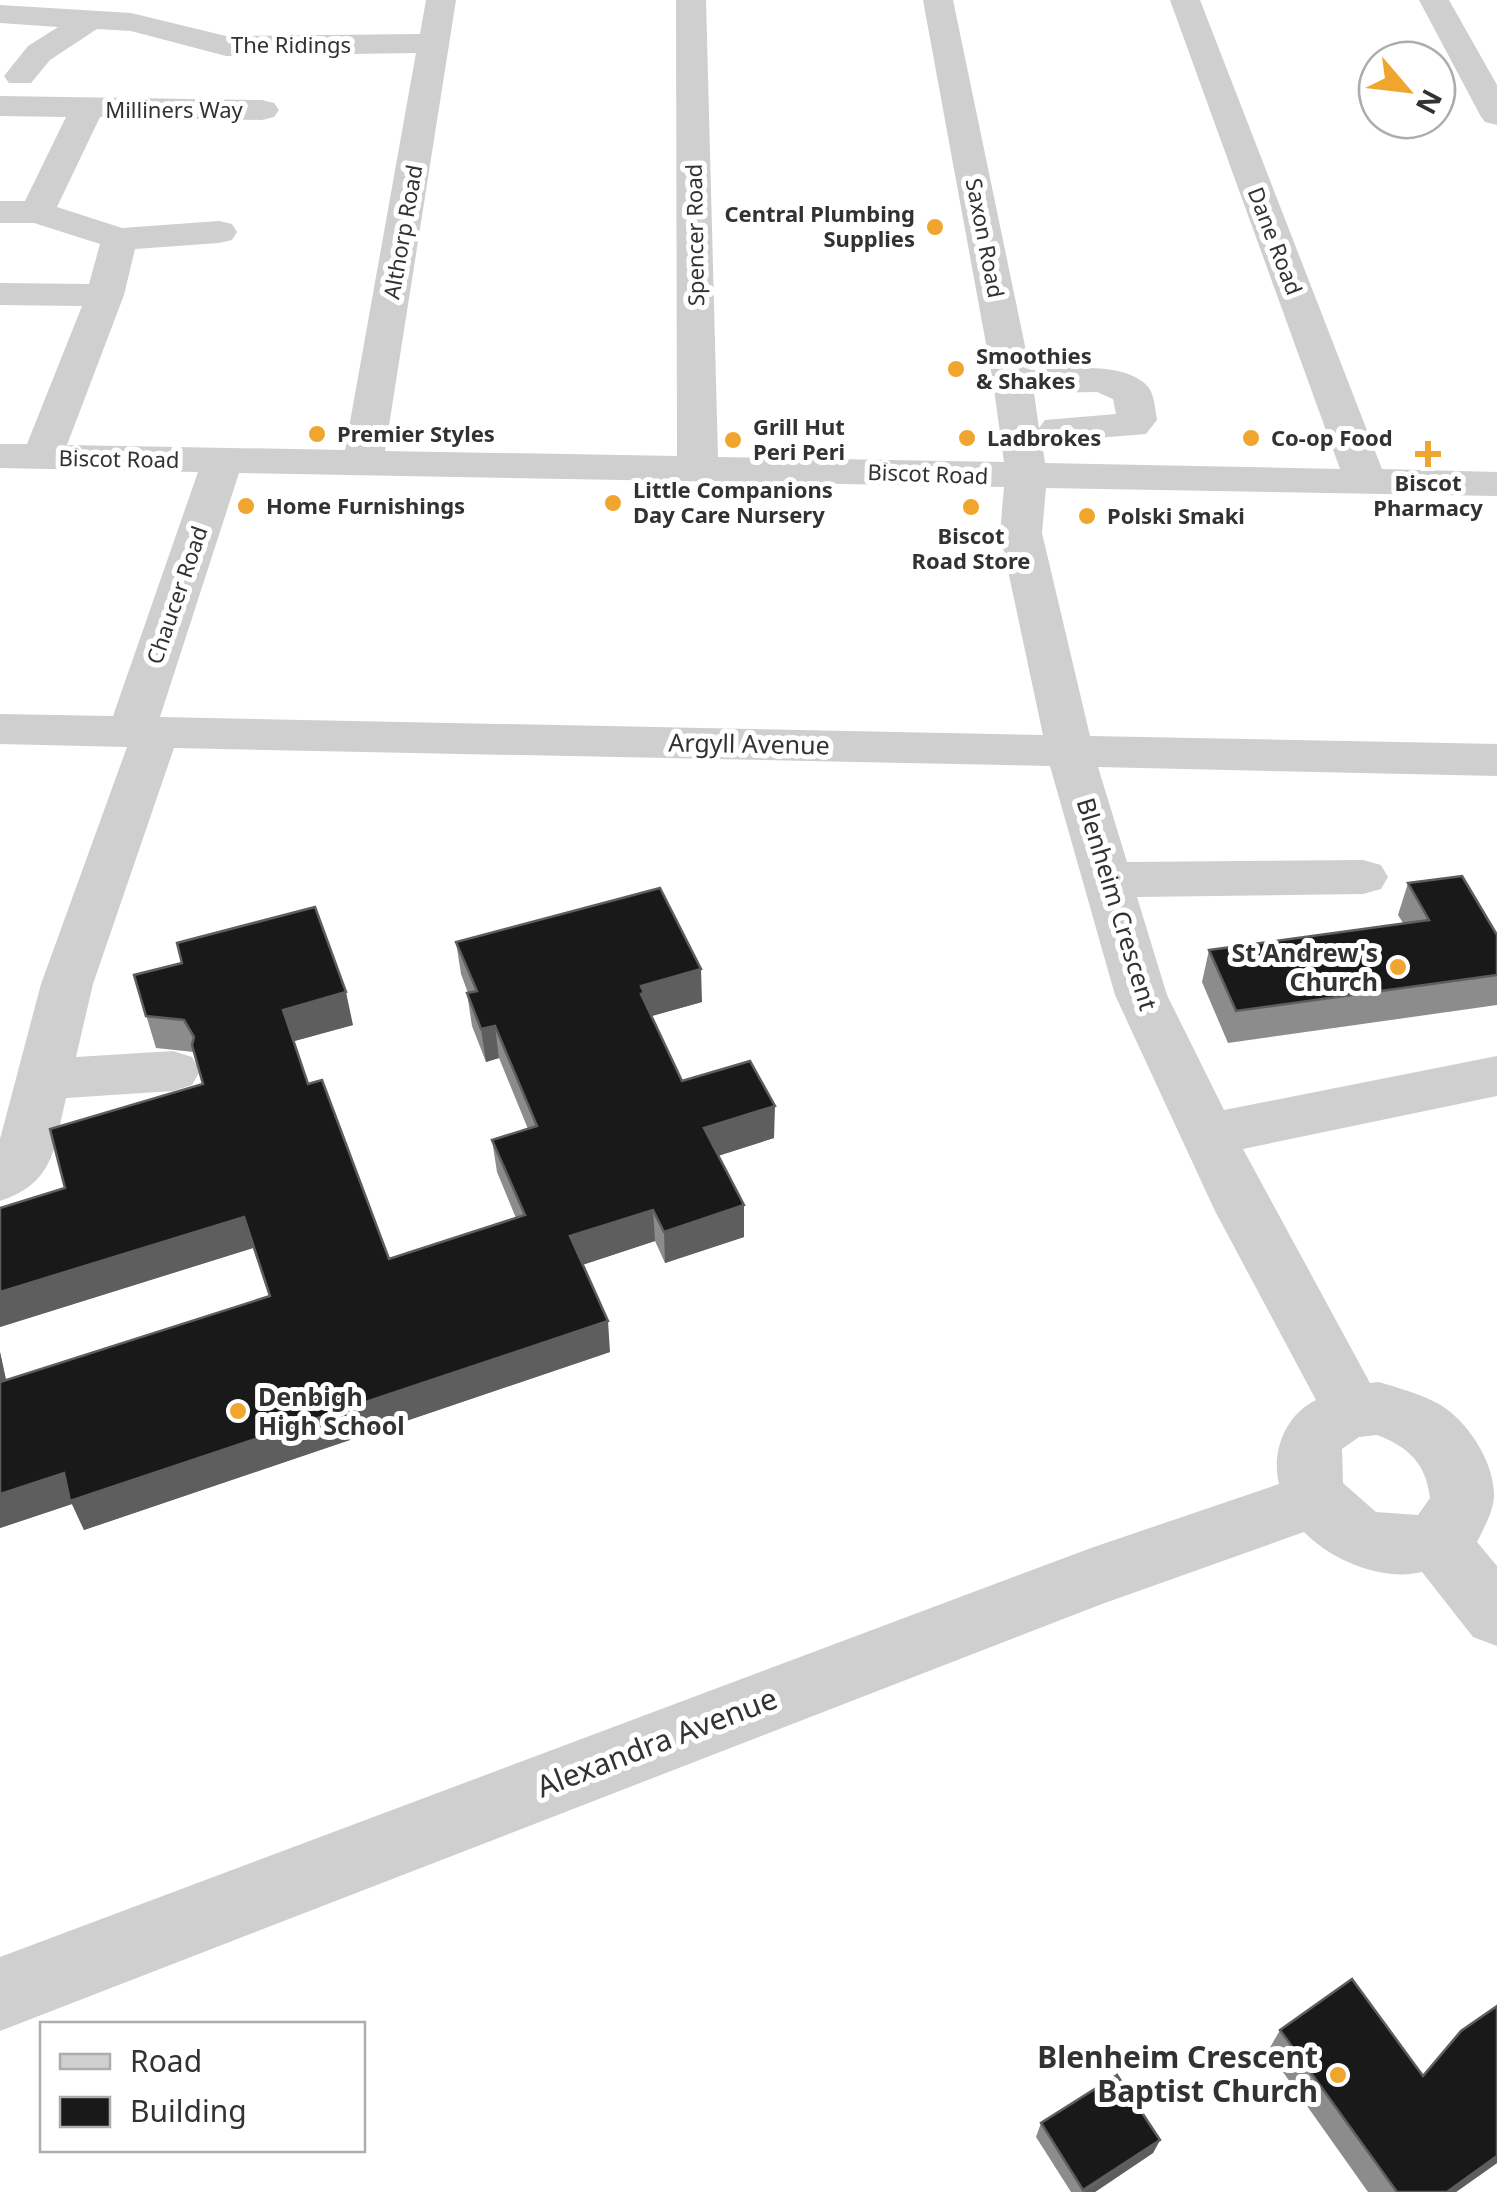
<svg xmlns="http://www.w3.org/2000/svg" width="1497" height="2192" font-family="'Noto Sans',sans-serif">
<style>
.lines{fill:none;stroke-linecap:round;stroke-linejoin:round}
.minor{fill:#cfcfcf;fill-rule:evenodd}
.wall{fill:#8c8c8c}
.shaded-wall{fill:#5e5e5e}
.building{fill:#191919;stroke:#5e5e5e;stroke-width:2.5}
.poi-dot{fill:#f0a62e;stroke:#fff;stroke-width:4}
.labels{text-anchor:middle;stroke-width:10;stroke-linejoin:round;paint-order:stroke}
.far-street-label{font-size:22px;fill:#323232;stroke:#fff}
.far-poi-label{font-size:22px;font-weight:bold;fill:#323232;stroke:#fff;text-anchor:start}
.street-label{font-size:25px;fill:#323232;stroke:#fff}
.poi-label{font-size:25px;font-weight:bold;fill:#323232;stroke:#fff;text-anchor:end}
.near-street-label{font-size:30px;fill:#323232;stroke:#fff}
.near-poi-label{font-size:30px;font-weight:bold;fill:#323232;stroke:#fff;text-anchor:end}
</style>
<rect width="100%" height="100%" fill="#fff"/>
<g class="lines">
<!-- minor -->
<g class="minor">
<path d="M426,0H456L385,451L677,456L676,0H706L718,457L1004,462L993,382L923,0H953L1030,370C1061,369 1127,360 1149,388C1155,397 1155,410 1157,420L1146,434L1059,441L1045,438L1040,430L1045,463L1340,469L1170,0H1200L1382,469L1497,472V496L1046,488L1042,533L1090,736L1497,744V776L1098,767L1127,862L1363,860L1381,865L1388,877L1381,889L1363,894L1137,897L1167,995L1224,1110L1497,1056V1096L1243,1149L1370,1383L1379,1382C1398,1388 1421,1394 1439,1404C1468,1421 1495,1463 1494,1497C1493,1512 1484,1528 1477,1542L1497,1566V1646L1473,1637L1422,1572C1383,1582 1331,1560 1304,1532L1102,1604L0,2031V1957L1091,1548L1279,1484C1271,1452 1285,1415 1316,1400L1215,1211L1115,995L1050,766L174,748L93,984L76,1057L173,1051L192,1057L200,1071L192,1085L173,1091L66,1098C54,1148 55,1183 0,1201V1139L41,984L127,747L0,744V714L113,716L198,472L0,468V444H27L82,306L0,305V283L89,284L100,244L34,223H0V201H25L66,117L0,116V96L262,100L274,103L279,110L274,117L262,120L100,117L57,207L122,228L219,221L232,224L237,232L232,240L219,243L135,249L124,295L67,445L345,450L416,53L226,56L131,31L97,29L50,60L31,83H9L4,76L28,46L58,27L0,23V5L131,13L226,36L420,34ZM1097,392L1113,399L1116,414L1045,420L1039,428L1034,393ZM239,473L1004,487L1000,533L1043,735L160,717ZM1377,1435C1409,1447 1426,1464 1430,1498L1418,1515L1376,1512L1343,1483L1342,1449L1359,1437Z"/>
<polygon points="1419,0 1449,0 1497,85 1497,125 1485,122 1480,115"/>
</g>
</g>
<!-- wall -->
<g class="wall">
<polygon points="1408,883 1497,935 1497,1005 1228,1043 1202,982 1209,950 1403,923 1398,915"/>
<polygon points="456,942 702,1002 651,1016 682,1081 774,1138 718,1156 744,1237 665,1263 655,1241 582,1265 610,1352 84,1530 72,1504 0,1528 0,1352 6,1380 269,1296 253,1248 0,1327 0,1208 65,1188 203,1085 194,1052 156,1048 134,975 353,1025 294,1041 308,1084 389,1259 516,1218 497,1172 492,1140 528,1129 499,1058 486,1062 472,1026 467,993 468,993 461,974"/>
<polygon points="1497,2006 1497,2163 1456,2192 1368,2192 1268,2051 1280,2030 1423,2076"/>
<polygon points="1041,2123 1160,2140 1153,2153 1095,2192 1071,2192 1036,2137"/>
</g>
<!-- shaded-wall -->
<g class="shaded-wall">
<polygon points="701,969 702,1002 645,1018 642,1027 641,986"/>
<polygon points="346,992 353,1025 291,1042 283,1010"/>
<polygon points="495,1026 499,1058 486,1062 481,1029"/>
<polygon points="775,1106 774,1138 705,1160 704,1128"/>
<polygon points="744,1205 744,1237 665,1263 664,1232"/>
<polygon points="653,1210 655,1241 573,1268 570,1236"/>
<polygon points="244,1217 253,1248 0,1327 0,1292"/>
<polygon points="608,1321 610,1352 84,1530 72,1504 0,1528 0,1494 64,1473"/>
<polygon points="0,1352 13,1412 0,1384"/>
<polygon points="1160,2140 1153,2153 1095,2192 1083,2192"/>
<polygon points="1497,2156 1497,2163 1456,2192 1447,2192"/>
</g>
<!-- building -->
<g class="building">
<polygon points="1462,876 1497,935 1497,975 1236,1011 1209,950 1429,920 1408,883"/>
<polygon points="660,888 701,969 641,986 644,993 641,994 682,1081 750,1061 775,1106 704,1128 744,1205 664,1232 653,1210 570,1236 608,1321 70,1501 64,1473 0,1494 0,1382 270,1296 244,1217 0,1292 0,1208 65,1188 50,1129 203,1084 192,1045 194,1037 184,1020 146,1016 134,975 182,963 177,943 315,907 346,992 283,1010 308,1084 322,1080 389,1259 525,1215 492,1140 537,1126 495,1026 481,1029 467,993 477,991 456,942"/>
<polygon points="1352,1979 1423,2076 1461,2031 1497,2006 1497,2156 1447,2192 1397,2192 1280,2030"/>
<polygon points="1117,2075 1160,2140 1083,2190 1041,2123"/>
</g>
<!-- markers -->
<g class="poi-dot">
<circle cx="935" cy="227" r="10"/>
<circle cx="956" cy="369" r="10"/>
<circle cx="317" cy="434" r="10"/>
<circle cx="967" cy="438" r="10"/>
<circle cx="1251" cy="438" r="10"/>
<circle cx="733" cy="440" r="10"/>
<path d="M1423 439h10v10h10v10h-10v10h-10v-10h-10v-10h10z"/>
<circle cx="613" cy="503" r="10"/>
<circle cx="246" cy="506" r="10"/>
<circle cx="971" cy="507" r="10"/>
<circle cx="1087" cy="516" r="10"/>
<circle cx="1398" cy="967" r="10"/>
<circle cx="238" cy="1411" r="10"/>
<circle cx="1338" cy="2075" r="10"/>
</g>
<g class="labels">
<!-- far-street labels -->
<g class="far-street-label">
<text x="291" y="53">The Ridings</text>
<text x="174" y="118">Milliners Way</text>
<text transform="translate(403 232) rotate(-80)" y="8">Althorp Road</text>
<text transform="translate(695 235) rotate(-91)" y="8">Spencer Road</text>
<text transform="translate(985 238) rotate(79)" y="8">Saxon Road</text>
<text transform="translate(1275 241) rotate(69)" y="8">Dane Road</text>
<text transform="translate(119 459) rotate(1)" y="8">Biscot Road</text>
<text transform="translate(928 474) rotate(2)" y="8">Biscot Road</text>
<text transform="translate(177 595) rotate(-71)" y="8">Chaucer Road</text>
</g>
<!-- far-poi labels -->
<g class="far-poi-label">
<text x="915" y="222" text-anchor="end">Central Plumbing<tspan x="915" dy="25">Supplies</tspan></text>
<text x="976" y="364">Smoothies<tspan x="976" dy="25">&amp; Shakes</tspan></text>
<text x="753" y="435">Grill Hut<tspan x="753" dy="25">Peri Peri</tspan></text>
<text x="337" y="442">Premier Styles</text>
<text x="987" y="446">Ladbrokes</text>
<text x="1271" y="446">Co-op Food</text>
<text x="1428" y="491" text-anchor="middle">Biscot<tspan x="1428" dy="25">Pharmacy</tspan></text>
<text x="633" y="498">Little Companions<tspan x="633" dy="25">Day Care Nursery</tspan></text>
<text x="266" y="514">Home Furnishings</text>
<text x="1107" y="524">Polski Smaki</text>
<text x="971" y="544" text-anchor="middle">Biscot<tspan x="971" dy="25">Road Store</tspan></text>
</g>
<!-- street labels -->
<g class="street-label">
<text transform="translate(749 744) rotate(1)" y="9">Argyll Avenue</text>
<text transform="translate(1117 904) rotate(73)" y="9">Blenheim Crescent</text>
</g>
<!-- poi labels -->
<g class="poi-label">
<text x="1378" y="962">St Andrew's<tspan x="1378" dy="29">Church</tspan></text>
<text x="258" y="1406" text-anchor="start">Denbigh<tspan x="258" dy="29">High School</tspan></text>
</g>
<!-- near-street labels -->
<g class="near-street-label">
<text transform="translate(657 1743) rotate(-21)" y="10">Alexandra Avenue</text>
</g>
<!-- near-poi labels -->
<g class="near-poi-label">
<text x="1318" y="2068">Blenheim Crescent<tspan x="1318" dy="34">Baptist Church</tspan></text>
</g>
</g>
<!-- legend -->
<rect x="40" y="2022" width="325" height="130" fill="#ffffff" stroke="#adadad" stroke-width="2.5"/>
<rect x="60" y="2054" width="50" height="15" fill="#cfcfcf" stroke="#adadad" stroke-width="2.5"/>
<text x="130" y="2072" font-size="30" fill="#323232">Road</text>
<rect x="60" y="2097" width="50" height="30" fill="#191919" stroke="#adadad" stroke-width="2.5"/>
<text x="130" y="2122" font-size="30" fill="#323232">Building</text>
<!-- north arrow -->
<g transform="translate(1407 90) rotate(118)"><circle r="48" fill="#ffffff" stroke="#adadad" stroke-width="2.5"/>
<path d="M0-8L18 38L0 25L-18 38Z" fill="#f0a62e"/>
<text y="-15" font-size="28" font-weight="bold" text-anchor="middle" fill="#323232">N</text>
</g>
</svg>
